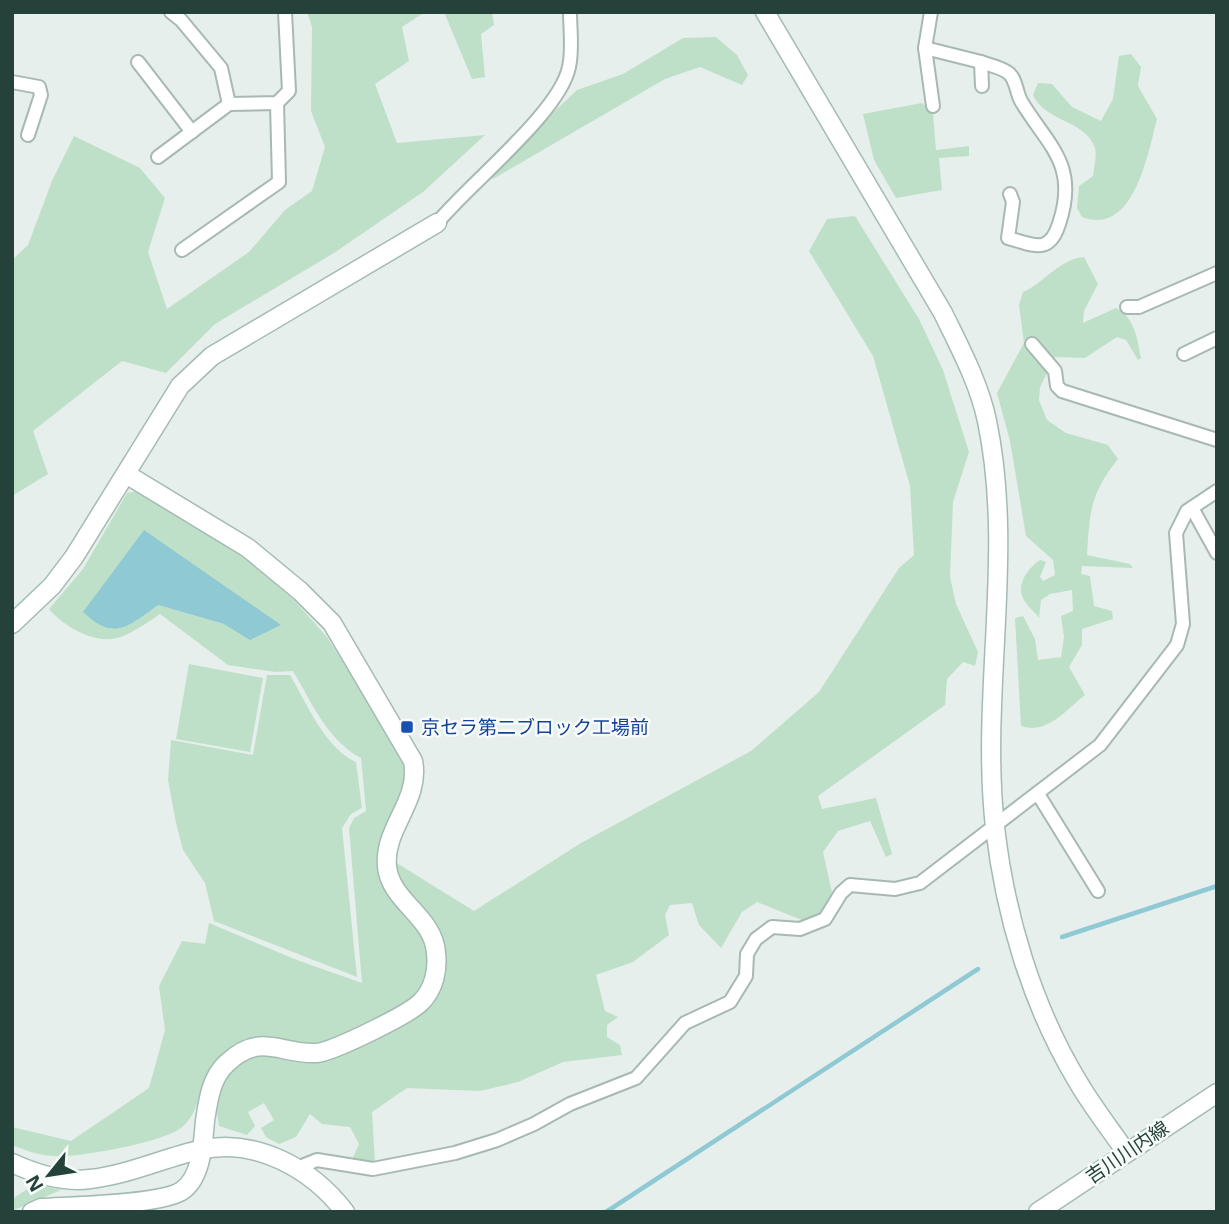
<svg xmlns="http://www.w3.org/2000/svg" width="1229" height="1224" font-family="'Noto Sans','Noto Sans JP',sans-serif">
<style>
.green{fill:#bfe0c8;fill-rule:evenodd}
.water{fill:#8ec9d4}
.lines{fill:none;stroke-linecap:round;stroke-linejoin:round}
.stream{stroke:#8ec9d4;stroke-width:4.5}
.street-casing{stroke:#a8b8b2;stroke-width:16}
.secondary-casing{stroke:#a4bbb3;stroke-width:21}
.street{stroke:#fff;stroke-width:12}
.secondary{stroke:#fff;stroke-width:18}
.transit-dot{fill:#1a4fb4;stroke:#f7fbf9;stroke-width:2.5}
.labels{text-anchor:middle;stroke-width:5;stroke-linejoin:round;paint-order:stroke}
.transit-label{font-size:19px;fill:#164399;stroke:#f7fbf9;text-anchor:start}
.street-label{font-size:19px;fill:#24423a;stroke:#f7fbf9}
</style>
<rect width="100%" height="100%" fill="#e6efeb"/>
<!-- green -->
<g class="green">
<polygon points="307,12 425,12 402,27 409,61 375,84 397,143 485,135 423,192 334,253 215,324 166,373 122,361 33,431 48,474 12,496 12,260 28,245 52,181 74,136 140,168 165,198 148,252 167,309 249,252 285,210 312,191 325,147 311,111 312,27"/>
<polygon points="444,12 492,12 494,25 481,34 485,77 472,79"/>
<polygon points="716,37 737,55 748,75 742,85 700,67 665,79 493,179 489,173 577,90 623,74 683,38"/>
<path d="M1131,54L1141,67L1138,86L1157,119C1148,153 1134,237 1082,217L1077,208L1079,186L1093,176C1094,168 1097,155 1095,148C1086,120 1045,122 1033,95L1038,83L1052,84L1072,107L1101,121L1113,99L1119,56Z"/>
<polygon points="922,103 933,114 936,150 969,146 969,156 939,158 942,190 896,198 874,160 863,114"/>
<path d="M855,216L919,319L943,370L969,452L953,502L950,577L956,604L978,652L975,666L963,662L947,679L945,705L818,796L822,809L876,798L892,854L886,857L870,821L838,831L823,852L832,892L822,914L804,921L757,902L742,912L721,948L699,925L692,903L670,905L665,915L669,935L633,962L596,975L605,1011L618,1017L607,1025V1037L620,1045L622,1055L563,1062L518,1082L480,1091L407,1088L372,1112L375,1162L364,1164L352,1160L359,1144L350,1127L322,1124L310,1114L296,1137L279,1144L266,1137L261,1128L274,1120L264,1103L248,1112L255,1126L247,1135L219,1126L215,1101L204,1085C198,1100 195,1117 181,1128C163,1142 78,1158 55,1156C41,1156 24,1150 12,1145V1127L71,1141L149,1088L165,1030L159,986L182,941L205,944L209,923L297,960L362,983L349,828L354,818L366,811L361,758C327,740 312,703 293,671L275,672L228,665L160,614C147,623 133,633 117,638C94,644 63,626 49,609L83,569L127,493L139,491L252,563L293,599L327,637L392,739L407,772L403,797L379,846L395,862L474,911L581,843L751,751L819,692L899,568L914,555L910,486L873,356L809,251L827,219ZM158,605L280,625L224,624Z"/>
<path d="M1084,257L1098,284L1084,311L1083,323L1116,308C1135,318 1137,338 1141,358L1138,360L1126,340L1117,337L1085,358L1055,357L1040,387L1039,400L1047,420L1066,433L1108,445L1118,459C1090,494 1090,511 1087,555L1130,564L1133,568L1082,566L1081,574L1090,576L1094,606L1112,611L1113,619L1082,629V645L1069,667L1085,695C1066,710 1047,735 1021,726L1015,618L1023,616L1035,639L1038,660L1061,657L1064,637L1061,616L1073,611L1072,590L1050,594L1041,600L1039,618C1035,612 1027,606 1024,600C1015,585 1028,568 1040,560L1046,562L1040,577L1043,581L1055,575L1053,560L1026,536L1010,441L997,393L1024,343L1019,305L1023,292C1044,283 1061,258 1084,257Z"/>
<polygon points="189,664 263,678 250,752 176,739"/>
<path d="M267,675H290C308,705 324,747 356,762L362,808L351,814L342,828L357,977L214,921L205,883L183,850L176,823L168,780L171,740L253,755Z"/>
<polygon points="35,1184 61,1190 12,1211 12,1199"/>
</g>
<!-- water -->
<path class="water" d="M144,530L281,625L250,640L224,624L158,605C129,626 114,642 83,612Z"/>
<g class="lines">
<!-- stream -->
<g class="stream">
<polyline points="1062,937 1217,886"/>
<polyline points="606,1212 978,969"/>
</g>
<defs>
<g id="street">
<polyline points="171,12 181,20 221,68 229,104"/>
<polyline points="931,12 925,48 933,106"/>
<polyline points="925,48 981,62 982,86"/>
<polyline points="138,62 192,132"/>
<path d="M981,62C989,65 1000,67 1007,72C1016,77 1016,92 1021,101C1048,146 1079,164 1059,224C1049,255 1034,245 1008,238L1013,202L1010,194"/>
<polyline points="12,82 39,87 41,95 28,135"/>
<polyline points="158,157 229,104 277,103 289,91 285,12"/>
<path d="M437,223C470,183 560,112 569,67C573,50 570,29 570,12"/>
<polyline points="182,250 279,182 277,103"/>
<polyline points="1127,307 1139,307 1217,273"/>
<polyline points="1032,344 1055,371 1057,386 1062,391 1217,440"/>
<polyline points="1184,354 1217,338"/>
<polyline points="1192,508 1217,553"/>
<polyline points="1038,794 1098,891"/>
<polyline points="297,1168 317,1160 373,1169 455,1153 497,1140 534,1124 570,1104 636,1078 685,1023 730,1002 746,976 747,954 756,939 772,927 800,929 825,919 841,893 850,885 895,889 920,883 1100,745 1177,645 1183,624 1176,533 1187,511 1217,491"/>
</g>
<g id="secondary">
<path d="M765,12L943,313C960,348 979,383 987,421C1015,555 980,693 995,827C1005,915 1032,1006 1078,1082C1092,1106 1110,1129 1126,1152"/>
<polyline points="12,624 52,586 74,557 180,386 212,356 437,223"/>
<path d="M12,1163C36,1174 63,1183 90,1179C127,1175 164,1158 199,1150C256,1137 312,1169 345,1212"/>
<path d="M32,1212L41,1208C69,1206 164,1205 183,1190C202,1176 203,1142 205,1121C208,1101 211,1077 227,1063C261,1031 280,1055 317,1053C334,1051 408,1015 421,1002C434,989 438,970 436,953C434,917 391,902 387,867C383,828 421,801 413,761L332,623L300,591L248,548L126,474"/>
<polyline points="1038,1212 1217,1093"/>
</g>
</defs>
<!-- street casing -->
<use href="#street" class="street-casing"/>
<!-- secondary casing -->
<use href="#secondary" class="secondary-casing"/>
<!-- street -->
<use href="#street" class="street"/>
<!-- secondary -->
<use href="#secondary" class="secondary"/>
</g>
<!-- markers -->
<rect class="transit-dot" x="400" y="720" width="14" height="14" rx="3.5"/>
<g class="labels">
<!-- transit labels -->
<g class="transit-label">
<text x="421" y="734">京セラ第二ブロック工場前</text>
</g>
<!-- street labels -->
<g class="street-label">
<text transform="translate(1127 1152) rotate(-34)" y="7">吉川川内線</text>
</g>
</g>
<!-- border -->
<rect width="1229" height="1224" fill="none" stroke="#24423a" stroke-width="28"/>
<!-- north arrow -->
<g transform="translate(49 1175) rotate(240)" stroke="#f7fbf9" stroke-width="5" paint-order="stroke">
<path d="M0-5L12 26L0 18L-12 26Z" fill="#24423a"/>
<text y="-10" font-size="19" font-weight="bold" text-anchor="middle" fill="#24423a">N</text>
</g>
</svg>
